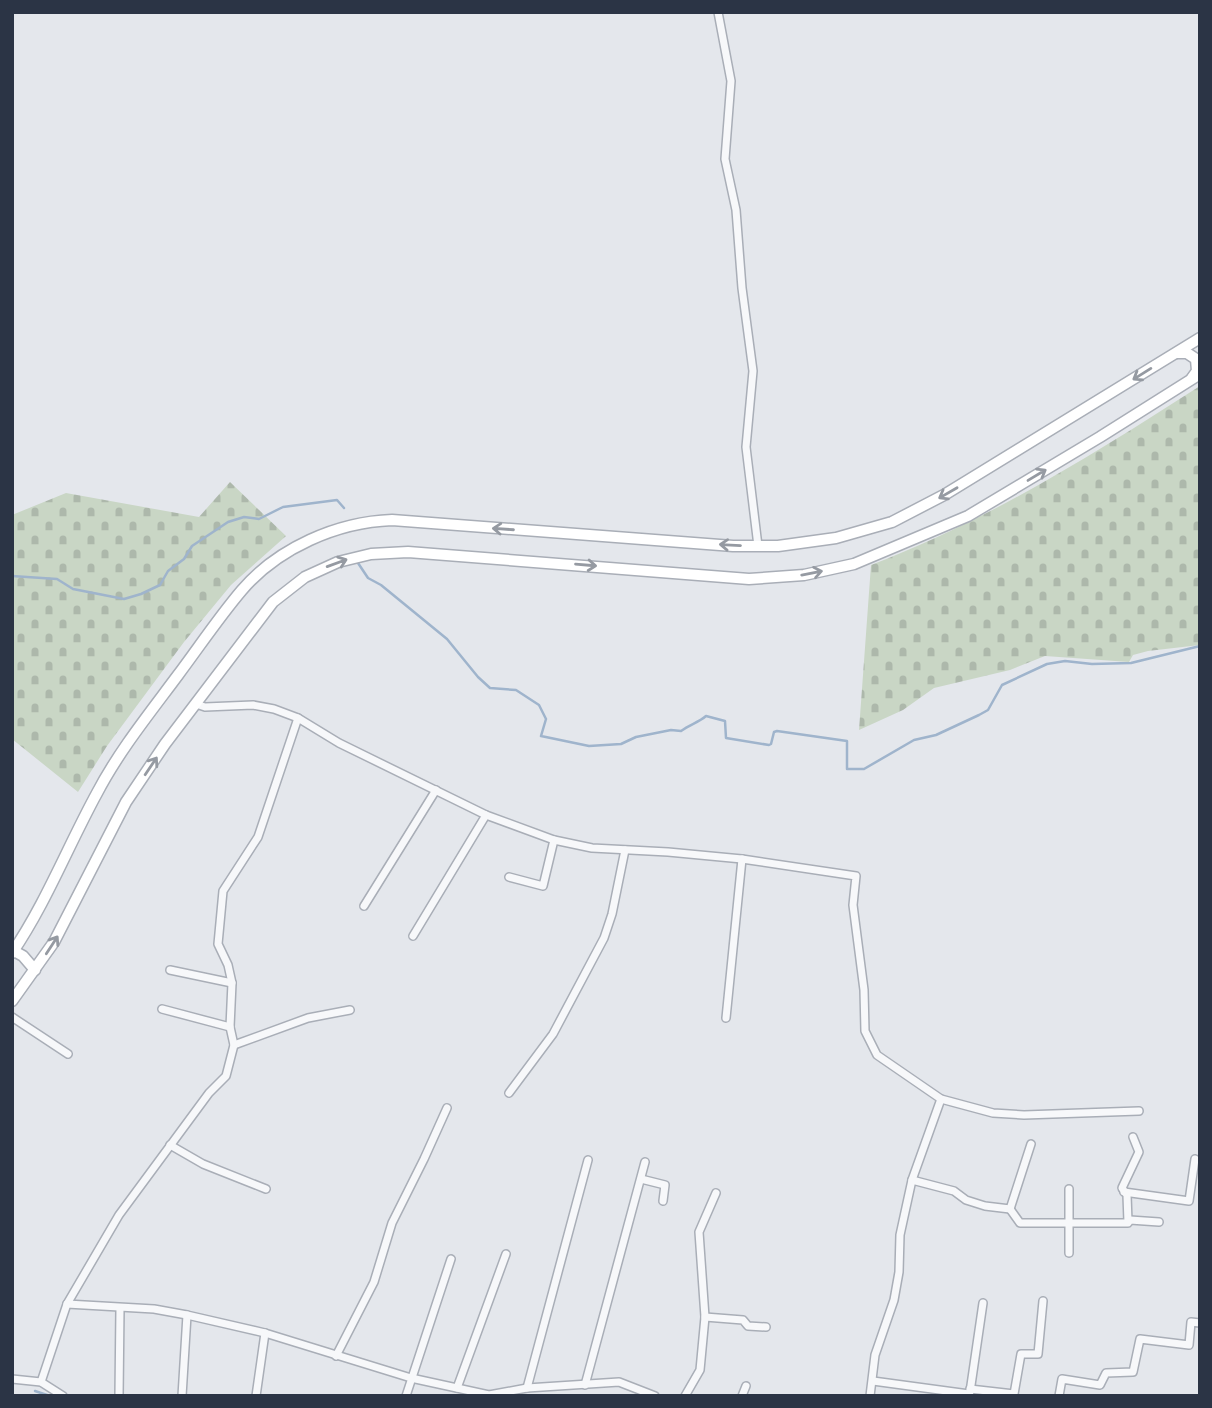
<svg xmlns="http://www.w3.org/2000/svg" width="1212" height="1408" font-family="'Asap Condensed',sans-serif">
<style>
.cemetery{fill:url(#cemetery-stones)}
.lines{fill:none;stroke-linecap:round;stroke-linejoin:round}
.stream{stroke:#9fb4cc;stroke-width:2.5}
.street-casing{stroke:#a9aeb7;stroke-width:10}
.secondary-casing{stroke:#a9aeb7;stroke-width:13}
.street{stroke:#f7f8fa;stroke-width:7}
.secondary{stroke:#fff;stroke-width:10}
.oneway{stroke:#959aa2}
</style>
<defs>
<pattern id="cemetery-stones" width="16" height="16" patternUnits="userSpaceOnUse" patternTransform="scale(1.75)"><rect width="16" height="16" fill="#c9d6c5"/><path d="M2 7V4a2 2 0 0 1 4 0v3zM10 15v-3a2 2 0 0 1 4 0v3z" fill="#adb8ab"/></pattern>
</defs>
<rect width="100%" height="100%" fill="#e4e7ec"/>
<!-- cemetery -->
<g class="cemetery">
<path d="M1200,386V645L1148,651L1133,655L1129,662L1045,656L1010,670L934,688L903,710L859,730L871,565C989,520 1094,454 1200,386Z"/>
<polygon points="230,482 286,536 231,585 184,642 107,746 78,792 12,739 12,515 66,493 199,517"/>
</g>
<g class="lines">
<!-- stream -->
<g class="stream">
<path d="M358,563L368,578L381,585L447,639L478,677L490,688L516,690L539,705L546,719L541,736L589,746L621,744L636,737L671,730L681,731C690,724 698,723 706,716L725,721L726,738L769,745L771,744L774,732L777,731L847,741V769H864L914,740L936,735L979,715L988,710L1002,685L1047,664L1065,661L1092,664L1131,663L1200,646"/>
<polyline points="12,576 57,579 73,589 124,599 141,594 160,585 168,571 184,559 192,546 228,522 244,517 259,519 283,507 337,500 344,508"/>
<polyline points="35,1391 50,1396"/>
</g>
<defs>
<g id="street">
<polyline points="718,12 731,81 725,159 736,210 742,288 753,371 746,447 758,546"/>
<polyline points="196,704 205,707 253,705 274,709 298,718 339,743 486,815 554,840 592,848 668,852 742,859 856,876 853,905 864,990 865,1031 877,1055 941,1099 993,1113 1024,1115 1139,1111"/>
<polyline points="509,877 543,886 554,840"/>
<polyline points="364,906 436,790"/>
<polyline points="413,936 486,815"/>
<polyline points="170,970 232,983"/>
<polyline points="162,1009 230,1027"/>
<polyline points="12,1017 68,1054"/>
<polyline points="726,1018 742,859"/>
<polyline points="234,1045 308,1018 350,1010"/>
<polyline points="509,1093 553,1034 604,938 612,914 625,850"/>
<polyline points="170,1145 203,1164 266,1189"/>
<polyline points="641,1179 665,1185 663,1201"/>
<polyline points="912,1180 954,1191 966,1200 985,1206 1010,1209"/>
<polyline points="1124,1192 1189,1201 1195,1159"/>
<polyline points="1010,1209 1020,1223 1128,1223 1130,1220 1159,1222"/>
<polyline points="1010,1209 1031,1144"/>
<polyline points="1128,1222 1127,1195 1122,1188 1139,1152 1133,1137"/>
<polyline points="1069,1253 1069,1189"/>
<polyline points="67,1304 154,1309 187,1315 265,1333 411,1378 489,1395 527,1388 619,1382 655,1396"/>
<polyline points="705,1317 743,1320 748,1326 766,1327"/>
<polyline points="336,1356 374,1282 392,1223 424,1159 447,1108"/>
<polyline points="12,1379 41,1382 63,1396"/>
<polyline points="873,1381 969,1394"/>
<polyline points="41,1382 67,1304 119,1215 209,1093 226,1076 234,1045 230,1027 232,983 228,965 218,944 223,891 258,837 298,718"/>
<polyline points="585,1385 645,1162"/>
<polyline points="457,1388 506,1254"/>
<polyline points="527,1388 588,1160"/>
<polyline points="970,1389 1014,1394 1021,1354 1038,1354 1043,1301"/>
<polyline points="970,1392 983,1303"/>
<polyline points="119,1396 120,1308"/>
<polyline points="182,1396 187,1315"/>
<polyline points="256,1396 265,1333"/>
<polyline points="406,1396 451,1259"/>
<polyline points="685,1396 700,1370 705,1317 699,1232 716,1193"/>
<polyline points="742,1396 746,1386"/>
<polyline points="870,1396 875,1355 894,1300 899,1272 900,1235 912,1180 941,1099"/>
<polyline points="1059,1396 1062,1379 1100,1385 1106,1373 1133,1372 1140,1339 1189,1345 1191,1322 1200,1323"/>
</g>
<g id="secondary">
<polyline points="1177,353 1187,353 1196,359 1197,371 1192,378"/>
<polyline points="14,951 23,956 35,970"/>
<path d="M12,953C46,903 68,846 97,793C119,751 149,714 178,675C199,647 219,617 242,590C278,548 337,522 392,520L733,546H778L836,538L892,522L944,495L1200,338"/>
<polyline points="12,1001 54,942 126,802 165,744 273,602 305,577 338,562 371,554 408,552 749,579 804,575 854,564 968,516 1100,437 1200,374"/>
</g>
</defs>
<!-- street casing -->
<use href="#street" class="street-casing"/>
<!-- secondary casing -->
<use href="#secondary" class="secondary-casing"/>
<!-- street -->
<use href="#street" class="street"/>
<!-- secondary -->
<use href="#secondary" class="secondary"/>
</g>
<!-- one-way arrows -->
<defs><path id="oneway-shaft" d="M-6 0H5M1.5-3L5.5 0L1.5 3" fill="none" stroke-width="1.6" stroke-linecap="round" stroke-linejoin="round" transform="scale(1.75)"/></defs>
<g class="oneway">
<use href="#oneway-shaft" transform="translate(1142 374) rotate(148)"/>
<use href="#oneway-shaft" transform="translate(1037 475) rotate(-31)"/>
<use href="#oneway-shaft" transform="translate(948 493) rotate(150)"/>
<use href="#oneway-shaft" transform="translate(503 529) rotate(-176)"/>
<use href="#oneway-shaft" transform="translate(730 545) rotate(-177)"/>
<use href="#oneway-shaft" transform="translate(337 563) rotate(-20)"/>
<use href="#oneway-shaft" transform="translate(586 565) rotate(5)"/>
<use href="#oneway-shaft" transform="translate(812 573) rotate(-11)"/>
<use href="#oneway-shaft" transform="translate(151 766) rotate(-56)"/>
<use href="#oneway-shaft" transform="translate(52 945) rotate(-57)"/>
</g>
<!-- border -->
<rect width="1212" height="1408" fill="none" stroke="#2b3445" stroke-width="28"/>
</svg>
